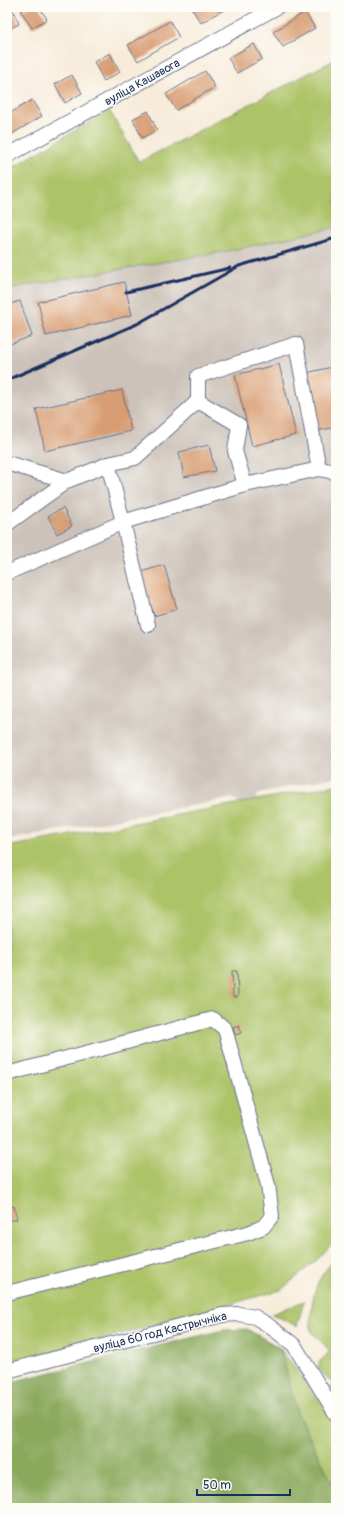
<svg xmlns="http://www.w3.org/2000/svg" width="343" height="1515" font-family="Pangolin,sans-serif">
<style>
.industrial{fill:#ccc2b9}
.green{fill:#adc367;stroke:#647962}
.forest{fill:#8aa95c;stroke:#526c5d}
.building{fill:#d89d72}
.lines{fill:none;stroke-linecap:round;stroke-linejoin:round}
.minor-casing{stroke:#687189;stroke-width:16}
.minor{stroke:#fff;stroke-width:14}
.rail{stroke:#1b2f5e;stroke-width:3}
.labels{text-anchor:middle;stroke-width:3;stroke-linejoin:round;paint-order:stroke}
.street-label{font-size:12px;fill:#1b2f5e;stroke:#fdfcf7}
</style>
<rect width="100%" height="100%" fill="#fdfcf7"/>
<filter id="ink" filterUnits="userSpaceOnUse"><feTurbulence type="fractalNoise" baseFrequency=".025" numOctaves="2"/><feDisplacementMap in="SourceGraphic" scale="8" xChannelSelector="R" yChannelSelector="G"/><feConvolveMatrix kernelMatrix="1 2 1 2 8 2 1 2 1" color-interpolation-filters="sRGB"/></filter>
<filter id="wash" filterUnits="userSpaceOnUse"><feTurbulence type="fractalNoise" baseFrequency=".012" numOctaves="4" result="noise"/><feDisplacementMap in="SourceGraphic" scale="16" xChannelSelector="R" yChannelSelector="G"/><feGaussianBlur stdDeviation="0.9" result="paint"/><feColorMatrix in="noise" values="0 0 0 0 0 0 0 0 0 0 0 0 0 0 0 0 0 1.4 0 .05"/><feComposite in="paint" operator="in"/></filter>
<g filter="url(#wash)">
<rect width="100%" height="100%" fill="#f7ecda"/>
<!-- industrial -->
<polygon class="industrial" points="336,227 336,777 259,793 255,800 240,803 233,798 7,840 7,290 16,287 228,251"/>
<!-- green -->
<g class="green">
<polygon points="336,59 336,227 228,251 16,287 7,290 7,171 109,110 139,162"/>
<polygon points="336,785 336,1239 320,1257 281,1290 7,1365 7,847"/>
<path d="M336,1257V1490L297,1413L280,1348L318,1399L334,1385L318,1368L320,1361L330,1351L311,1331C310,1315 312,1292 321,1277C325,1270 331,1263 336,1257Z"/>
<polygon points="304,1301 297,1326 272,1314"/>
</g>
<!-- forest -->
<polygon class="forest" points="247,1329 280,1348 297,1413 336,1490 336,1508 7,1508 7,1383 223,1330"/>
<g id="blocks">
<!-- building -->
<g class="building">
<polygon points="28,7 39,7 47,19 32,28 21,11"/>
<polygon points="195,7 228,7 201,23 192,9"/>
<polygon points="12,8 19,24 9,29 7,26 7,11"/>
<polygon points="305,12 315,28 283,47 273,32"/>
<polygon points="170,21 179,37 138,61 128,45"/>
<polygon points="254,44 262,59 237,73 228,58"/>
<polygon points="110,53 120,72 104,81 94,62"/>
<polygon points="205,71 215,87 176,110 166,94"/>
<polygon points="72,75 82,93 65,103 55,84"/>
<polygon points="32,100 42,116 7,137 7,115"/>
<polygon points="148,111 157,130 142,138 133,119"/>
<polygon points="124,282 132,315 46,336 38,302"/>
<polygon points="20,301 32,336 7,345 7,305"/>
<polygon points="279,364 296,435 252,446 235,375"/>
<polygon points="336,366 336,427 311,432 298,375"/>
<polygon points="122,390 131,431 45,451 36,409"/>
<polygon points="209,445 215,471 184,477 179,452"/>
<polygon points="63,508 72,526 57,534 48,516"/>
<polygon points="164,565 177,609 154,616 141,572"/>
<polygon points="232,971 237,971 238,997 233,997"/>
<polygon points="239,1025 241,1033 235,1035 233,1027"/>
<polygon points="14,1206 17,1219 7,1221 7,1208"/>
</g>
</g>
</g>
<g filter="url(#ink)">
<use href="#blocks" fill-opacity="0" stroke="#687189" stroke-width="1"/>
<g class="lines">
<defs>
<g id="minor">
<polyline points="7,156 277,7"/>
<polyline points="7,463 67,481"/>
<polyline points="319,469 336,472"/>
<polyline points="7,524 67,481 108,464 135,458 198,401 198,376 296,344 319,469 245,485 235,451 239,425 198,401"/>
<polyline points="7,573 123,522 108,464"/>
<polyline points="148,625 123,522 245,485"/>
<polyline points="7,1074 213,1019 225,1029 268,1185 272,1216 263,1227 248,1233 7,1293"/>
<polyline points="7,1371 222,1315 239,1314 255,1317 268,1325 294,1345 336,1414"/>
</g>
</defs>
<!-- minor casing -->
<use href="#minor" class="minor-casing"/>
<!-- minor -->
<use href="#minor" class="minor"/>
<!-- rail -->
<g class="rail">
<polyline points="126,292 230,268"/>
<polyline points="7,380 137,324 239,266 336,238"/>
</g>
</g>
</g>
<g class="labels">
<!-- street labels -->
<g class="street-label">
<text transform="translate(142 82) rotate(-29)" y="4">вуліца Кашавога</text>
<text transform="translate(160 1332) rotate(-14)" y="4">вуліца 60 год Кастрычніка</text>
</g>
</g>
<!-- margin -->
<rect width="343" height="1515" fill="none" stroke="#fdfcf7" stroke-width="24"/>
<!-- scale -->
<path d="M197 1489v6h93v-6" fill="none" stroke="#1b2f5e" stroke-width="2"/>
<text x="203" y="1489" font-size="12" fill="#1b2f5e" stroke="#fdfcf7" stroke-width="3" paint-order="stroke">50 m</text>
</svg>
